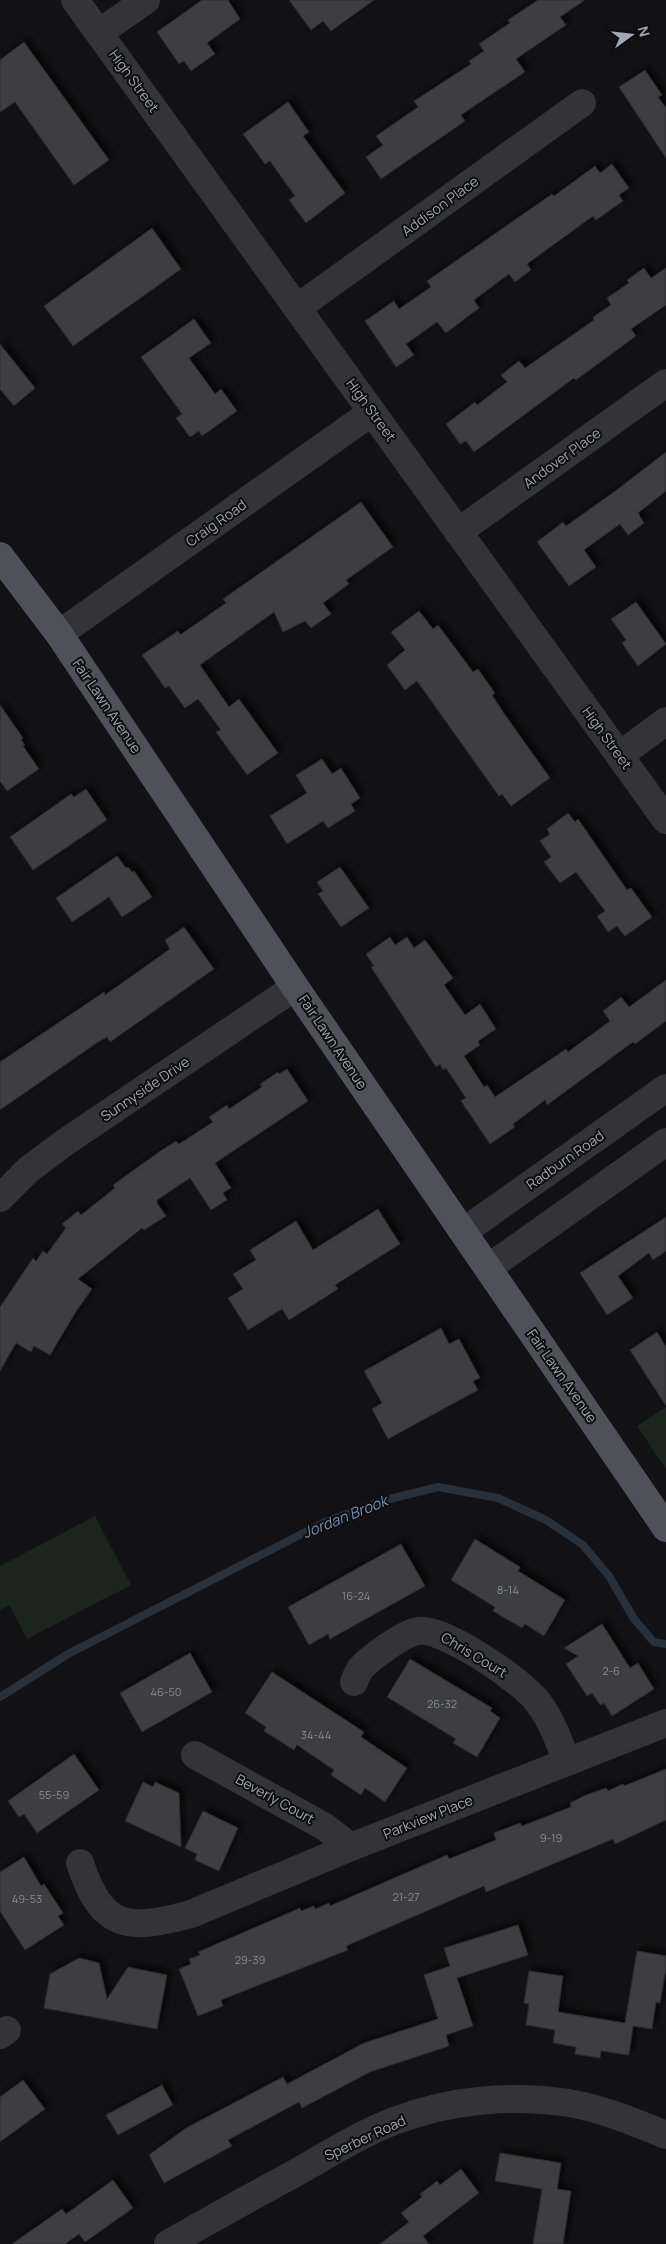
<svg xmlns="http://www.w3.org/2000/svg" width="666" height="2244" font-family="Manrope,sans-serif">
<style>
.green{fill:#1c241e}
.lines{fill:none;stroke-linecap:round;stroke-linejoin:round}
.stream{stroke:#283039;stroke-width:8}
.building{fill:#3c3c42;stroke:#2c2c30;filter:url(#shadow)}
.minor{stroke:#333339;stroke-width:28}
.major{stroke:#4f5059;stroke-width:28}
.labels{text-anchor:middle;stroke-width:4;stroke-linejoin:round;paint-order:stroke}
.number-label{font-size:11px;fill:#888c99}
.street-label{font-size:14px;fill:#a2a7b6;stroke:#0d0d0f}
.water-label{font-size:15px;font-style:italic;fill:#7691b5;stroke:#0d0d0f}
</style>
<defs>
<filter id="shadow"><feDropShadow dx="4.5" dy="-4.5" stdDeviation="2.5" flood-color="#0009"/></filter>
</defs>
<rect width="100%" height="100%" fill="#121214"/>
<!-- green -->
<g class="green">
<polygon points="666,1407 666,1469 637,1426"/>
<polygon points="95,1516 131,1585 27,1639 9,1605 0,1610 0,1566"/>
</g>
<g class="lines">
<!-- stream -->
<polyline class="stream" points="0,1697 68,1654 325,1522 386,1500 438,1487 498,1498 546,1520 583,1545 609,1576 634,1619 654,1642 666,1644"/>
</g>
<!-- building -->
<g class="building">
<polygon points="202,0 228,0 240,19 207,43 215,54 191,71 184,61 179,64 157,32"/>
<polygon points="289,0 374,0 331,31 323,21 311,30"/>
<polygon points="538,0 585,0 560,17 566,25 516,59 525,72 461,115 465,121 381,179 366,157 383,145 376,136 418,107 414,101 471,64 469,61 484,51 479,44 510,23 508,20"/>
<polygon points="24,42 109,160 74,185 15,102 0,112 0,60"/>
<polygon points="645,70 662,95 658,97 666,108 666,158 619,87"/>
<polygon points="288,102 309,132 303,136 345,193 306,223 289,200 295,196 270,161 265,164 243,134"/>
<polygon points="612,164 629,188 619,195 623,201 596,220 593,216 527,264 531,270 515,282 509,274 474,300 479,308 446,333 437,322 406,344 414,355 396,367 365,321 394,301 399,309 431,287 427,281 552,194 554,196 595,166 600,173"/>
<polygon points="152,228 181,269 73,346 44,306"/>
<polygon points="644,268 651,278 666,268 666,305 631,329 636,336 576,380 574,378 474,452 466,441 460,444 446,424 475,402 477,405 507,382 501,375 519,361 525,368 594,320 593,317 611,305 607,298 629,283 627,280"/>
<polygon points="194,319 211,343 189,358 215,394 221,389 237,411 202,436 199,431 190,437 176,418 182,414 141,357"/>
<polygon points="0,344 35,388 14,406 0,389"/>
<polygon points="666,452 666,491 638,513 644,523 628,535 620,524 584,550 596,567 569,586 537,542 563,522 566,526 614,492"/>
<polygon points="361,502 393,547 346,580 349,584 323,603 331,614 311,628 305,621 283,632 274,612 200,665 229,707 239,699 278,753 247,775 216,732 221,730 198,699 185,708 169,686 165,688 142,655 178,631 180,635 226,603 223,599"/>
<polygon points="636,602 666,644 638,666 622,643 626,640 611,619"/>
<polygon points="419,611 433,629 438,625 473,672 478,669 495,693 492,695 503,712 550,778 511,806 502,794 499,796 417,681 405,690 387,665 405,650 391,632"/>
<polygon points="0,705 23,738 21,740 25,745 23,746 39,769 7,791 0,781"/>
<polygon points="322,759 332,774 341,768 360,798 351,804 355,811 328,828 323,821 287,844 270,816 307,793 296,775"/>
<polygon points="86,789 107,820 33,870 10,837 71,794 74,797"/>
<polygon points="568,813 575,822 578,819 627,890 631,888 652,917 625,936 617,926 608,932 597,916 605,911 576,872 560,883 544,862 551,857 540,841 550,834 547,829"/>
<polygon points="117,856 126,868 128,867 132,872 134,871 152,897 122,917 109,897 72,922 56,898"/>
<polygon points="340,867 369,908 341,927 318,894 323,891 317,882"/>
<polygon points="184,927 214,969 110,1042 107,1037 98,1042 0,1110 0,1062 104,992 105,995 170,949 165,940"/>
<polygon points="390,937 395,945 407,937 414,948 425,940 453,978 444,985 465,1015 480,1004 496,1029 478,1041 480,1045 464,1056 484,1087 487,1085 495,1097 566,1049 568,1052 610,1021 603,1011 621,997 629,1007 666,980 666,1021 635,1044 633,1042 547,1105 545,1100 513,1124 515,1127 490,1144 461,1101 466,1098 446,1068 443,1070 440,1064 436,1067 371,967 374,966 366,954"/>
<polygon points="287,1069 308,1101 215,1163 231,1188 223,1193 227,1200 211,1210 190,1178 157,1200 157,1203 166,1216 144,1230 142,1228 78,1279 92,1289 77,1310 50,1355 34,1346 31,1352 16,1343 0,1371 0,1307 33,1258 36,1261 43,1251 47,1254 66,1228 62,1224 78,1211 81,1215 115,1188 113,1185 159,1152 176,1141 179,1144 213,1122 209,1117 227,1105 229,1109 262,1087 260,1084 278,1072 279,1074"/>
<polygon points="378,1209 400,1244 335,1285 338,1289 289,1320 282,1309 248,1330 228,1298 243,1289 233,1274 256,1260 250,1250 296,1221 313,1250"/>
<polygon points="666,1217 666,1251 653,1260 649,1253 618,1276 633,1298 607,1315 580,1273"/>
<polygon points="441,1328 449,1344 459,1339 480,1378 473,1381 478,1390 388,1439 372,1409 382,1403 364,1371"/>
<polygon points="657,1332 666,1347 666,1406 630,1350"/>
<polygon points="475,1539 520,1567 518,1571 565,1600 544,1636 525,1624 522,1628 493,1611 495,1607 451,1580"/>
<polygon points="401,1544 425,1586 330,1639 328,1634 309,1645 288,1607"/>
<polygon points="602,1624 630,1668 638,1663 654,1689 612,1716 604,1703 600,1705 592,1693 587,1696 566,1664 578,1656 564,1648"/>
<polygon points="190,1653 212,1692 142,1732 120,1693"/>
<polygon points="410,1659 492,1708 490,1711 500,1718 477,1757 453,1743 456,1739 387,1697"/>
<polygon points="272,1672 364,1732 361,1737 407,1768 385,1802 365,1788 361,1795 331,1775 334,1770 297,1745 294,1750 264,1731 266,1727 245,1713"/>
<polygon points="74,1754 99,1790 37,1833 24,1814 19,1817 8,1801"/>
<polygon points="666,1769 666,1820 615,1844 613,1839 486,1892 484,1886 346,1946 348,1950 221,2000 223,2006 198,2016 179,1969 191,1964 189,1959 200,1955 198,1952 300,1908 301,1911 314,1906 315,1909 329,1903 330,1906 447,1855 449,1859 496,1840 494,1833 520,1823 522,1826 571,1807 570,1803 586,1795 606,1788 608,1791 623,1784 624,1786"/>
<polygon points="143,1782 153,1787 155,1782 179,1793 181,1847 125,1821"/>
<polygon points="203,1811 238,1828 219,1871 195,1860 197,1854 185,1848"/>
<polygon points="24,1857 41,1886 44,1884 63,1913 58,1916 64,1925 25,1950 0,1911 0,1872"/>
<polygon points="518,1925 528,1955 457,1978 473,2026 446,2035 449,2046 370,2072 302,2108 299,2102 228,2140 232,2146 164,2183 149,2155 186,2128 283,2077 287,2084 364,2043 438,2019 424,1975 450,1966 444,1948"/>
<polygon points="637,1951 666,1956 666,1968 660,2003 656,2002 652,2029 633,2026 629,2055 601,2051 600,2058 575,2054 576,2047 553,2043 555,2030 526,2025 529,2004 524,2003 529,1971 563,1976 558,2012 625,2023"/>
<polygon points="79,1958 99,1963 107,1999 128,1967 167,1975 157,2029 44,2008 50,1974"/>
<polygon points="23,2080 45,2109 0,2142 0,2097"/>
<polygon points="162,2085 173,2105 118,2135 106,2115"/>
<polygon points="500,2153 561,2163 557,2189 571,2191 563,2244 533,2244 542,2189 495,2181"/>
<polygon points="461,2169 479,2193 423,2236 429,2244 380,2244 409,2222 401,2213 422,2197 420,2194 437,2181 440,2185"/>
<polygon points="113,2180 133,2208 85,2242 79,2234 65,2244 12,2244 62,2209 66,2214"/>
</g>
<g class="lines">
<!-- minor -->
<g class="minor">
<polyline points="75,0 666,820"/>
<polyline points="99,33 146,0"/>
<polyline points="297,308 582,103"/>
<polyline points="458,532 666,383"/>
<polyline points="59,634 372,412"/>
<polyline points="620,755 666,721"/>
<polyline points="0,1198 28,1170 64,1143 295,987"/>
<polyline points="463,1232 666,1088"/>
<polyline points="488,1268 666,1142"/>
<path d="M354,1682C356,1677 358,1672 361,1668C370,1658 404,1633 418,1631C443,1627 521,1680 537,1701C551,1719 559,1741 567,1762"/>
<polyline points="195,1755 325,1827 351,1847"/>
<path d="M80,1863C102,1930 128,1931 191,1914L351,1847L666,1723"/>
<polyline points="0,2035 7,2030"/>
<path d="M168,2244C208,2221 249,2198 290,2176C324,2157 358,2135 394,2121C449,2100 511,2094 569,2103C603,2109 634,2122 666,2135"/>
</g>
<!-- major -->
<polyline class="major" points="0,556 59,634 295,987 666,1528"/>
</g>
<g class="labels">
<!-- number labels -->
<g class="number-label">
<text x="508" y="1594">8-14</text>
<text x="356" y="1600">16-24</text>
<text x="611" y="1675">2-6</text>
<text x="166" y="1696">46-50</text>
<text x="442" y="1708">26-32</text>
<text x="316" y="1739">34-44</text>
<text x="54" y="1799">55-59</text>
<text x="551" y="1842">9-19</text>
<text x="406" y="1901">21-27</text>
<text x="27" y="1903">49-53</text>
<text x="250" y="1964">29-39</text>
</g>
<!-- street labels -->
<g class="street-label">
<text transform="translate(134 81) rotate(54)" y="5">High Street</text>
<text transform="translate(440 206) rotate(-36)" y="5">Addison Place</text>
<text transform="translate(371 410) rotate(54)" y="5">High Street</text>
<text transform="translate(562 458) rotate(-36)" y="5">Andover Place</text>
<text transform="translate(216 523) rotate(-35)" y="5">Craig Road</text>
<text transform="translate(107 706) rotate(56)" y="5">Fair Lawn Avenue</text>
<text transform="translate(607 738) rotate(54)" y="5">High Street</text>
<text transform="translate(333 1042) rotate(56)" y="5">Fair Lawn Avenue</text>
<text transform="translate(145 1089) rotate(-34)" y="5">Sunnyside Drive</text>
<text transform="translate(565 1160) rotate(-35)" y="5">Radburn Road</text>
<text transform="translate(562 1376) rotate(55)" y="5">Fair Lawn Avenue</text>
<text transform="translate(474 1655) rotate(31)" y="5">Chris Court</text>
<text transform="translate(275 1799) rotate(29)" y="5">Beverly Court</text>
<text transform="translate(428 1817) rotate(-22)" y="5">Parkview Place</text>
<text transform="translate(365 2138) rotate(-25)" y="5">Sperber Road</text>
</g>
<!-- water labels -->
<g class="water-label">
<text transform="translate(345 1517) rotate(-22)" y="5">Jordan Brook</text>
</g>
</g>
<!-- north arrow -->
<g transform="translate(631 35) rotate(75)" stroke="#0d0d0f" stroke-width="4" paint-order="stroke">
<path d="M0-4L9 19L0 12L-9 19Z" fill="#a2a7b6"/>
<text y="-8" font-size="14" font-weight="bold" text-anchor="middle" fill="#a2a7b6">N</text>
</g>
</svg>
